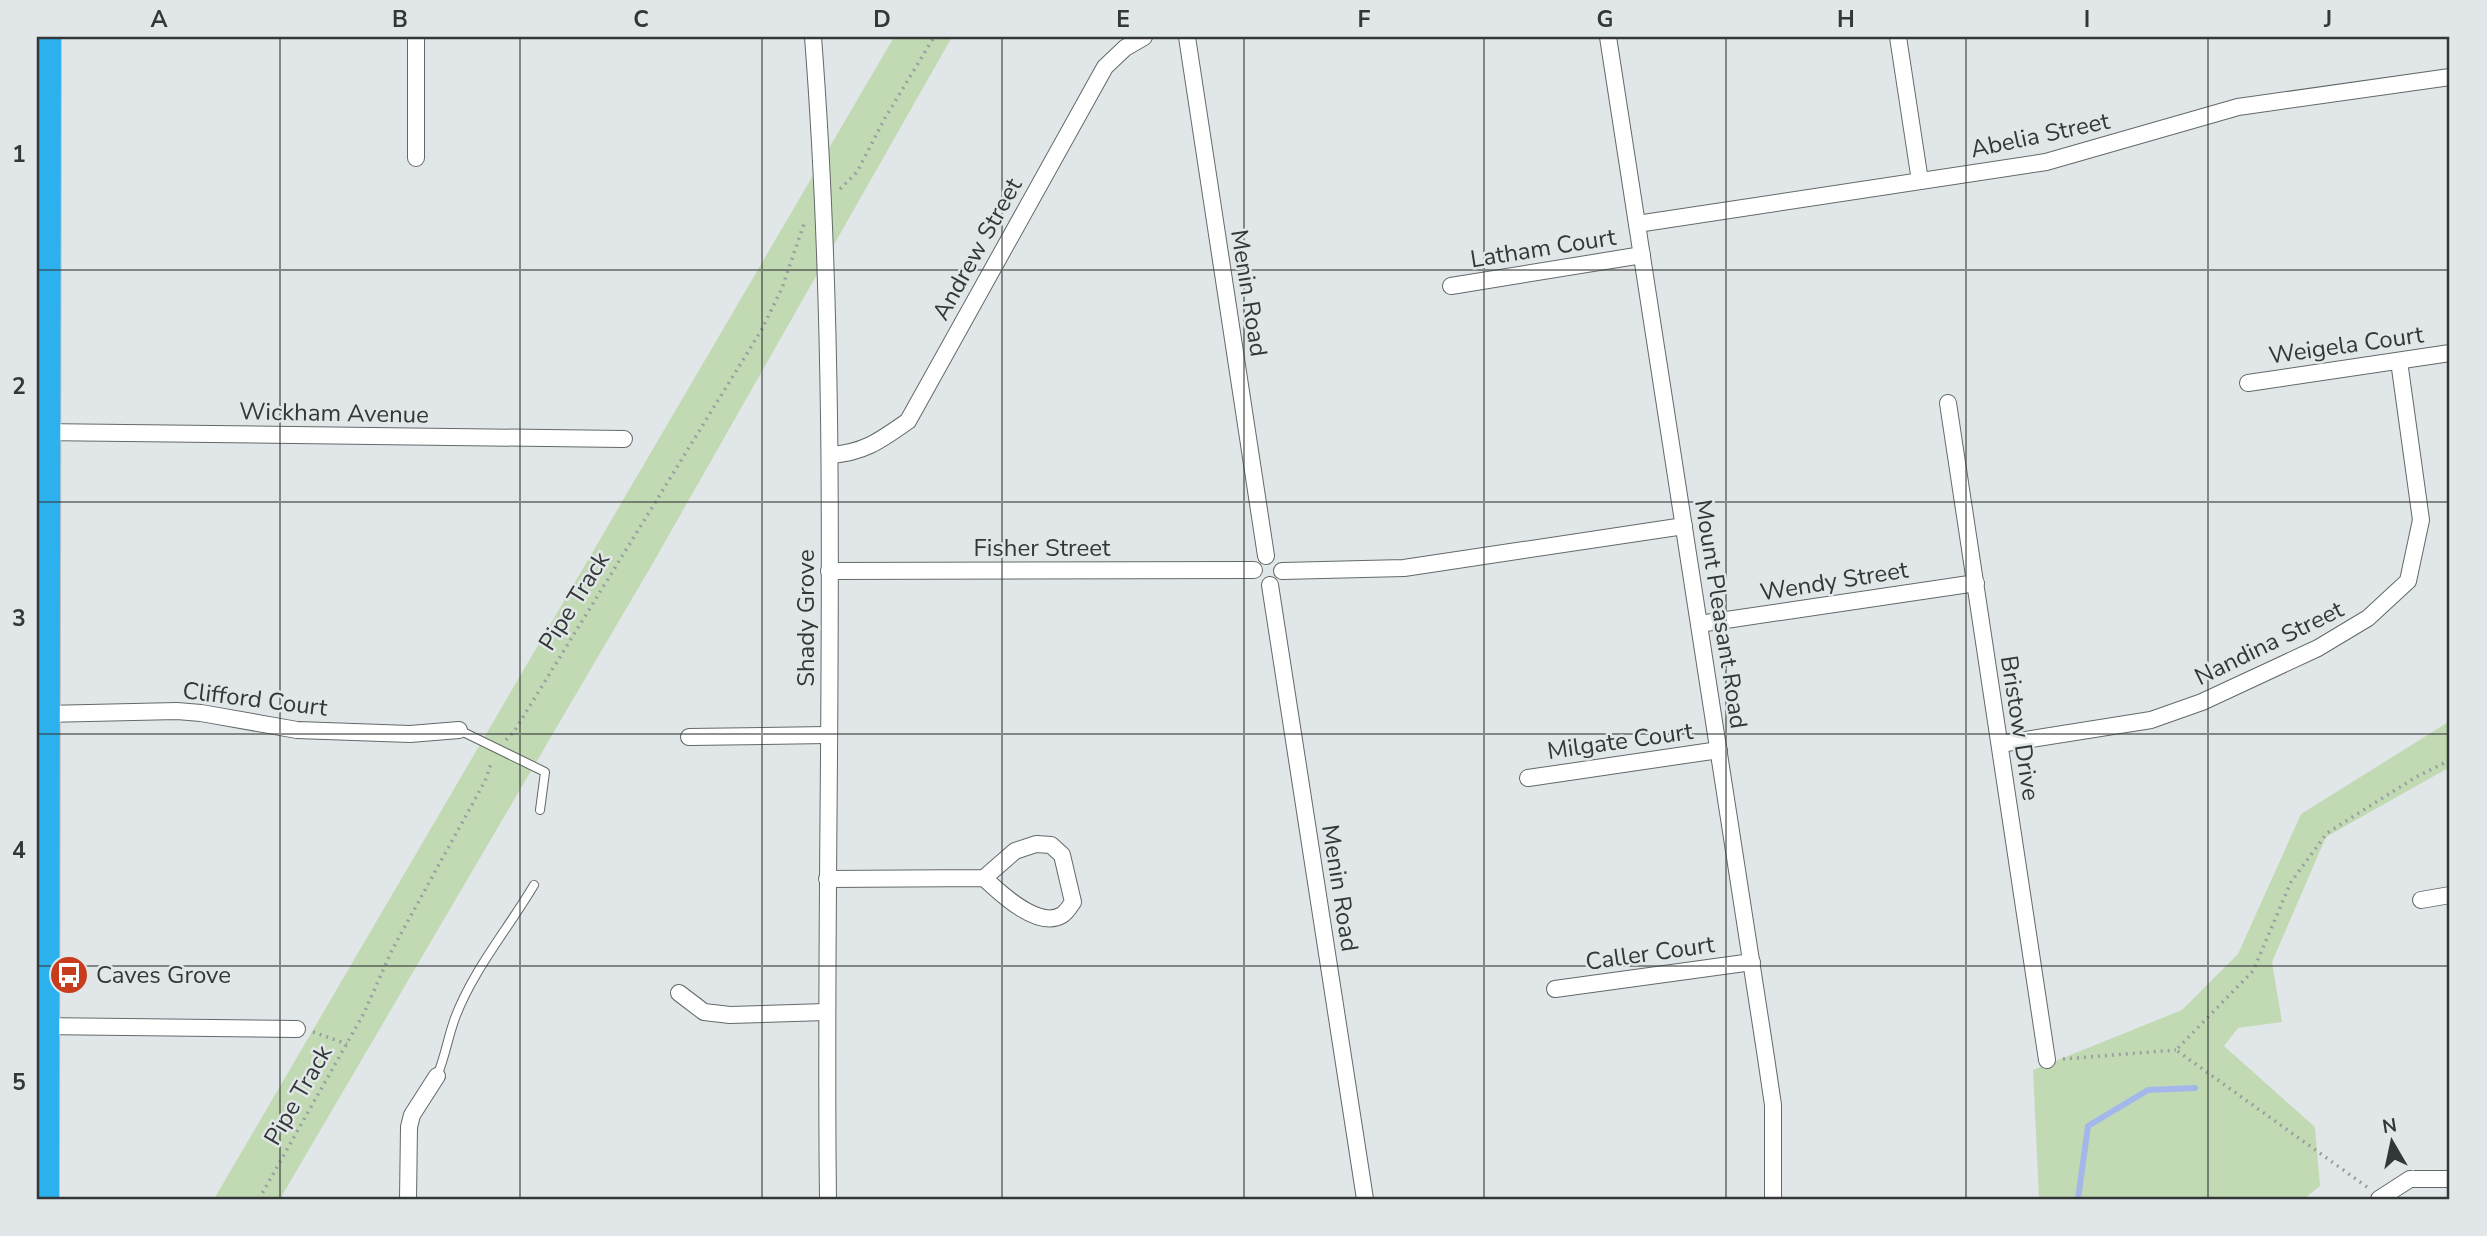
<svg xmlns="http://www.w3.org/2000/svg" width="2487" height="1236" font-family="'Nunito Sans',sans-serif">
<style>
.green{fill:#c2dab4}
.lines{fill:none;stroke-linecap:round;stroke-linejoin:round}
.stream{stroke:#a3b7eb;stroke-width:6}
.lane-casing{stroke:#636969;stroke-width:10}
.street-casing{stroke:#636969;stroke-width:18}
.highway-casing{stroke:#c2c3c3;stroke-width:32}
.path{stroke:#9a9fa0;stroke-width:3.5;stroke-dasharray:2 5;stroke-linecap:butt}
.lane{stroke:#fff;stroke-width:8}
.street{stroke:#fff;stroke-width:16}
.highway{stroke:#2cb1ee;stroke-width:30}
.grid{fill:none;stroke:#343737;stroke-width:2;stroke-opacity:0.55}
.labels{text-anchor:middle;stroke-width:5;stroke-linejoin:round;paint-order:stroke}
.street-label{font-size:24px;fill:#343737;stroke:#e1e7e8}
.poi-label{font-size:24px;fill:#343737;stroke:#e1e7e8;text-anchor:start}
.neatline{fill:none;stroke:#343737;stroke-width:2.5}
.grid-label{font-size:23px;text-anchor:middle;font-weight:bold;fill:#343737}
</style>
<rect width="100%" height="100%" fill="#e1e7e8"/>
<!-- green -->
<g class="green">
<polygon points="894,37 952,37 653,563 280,1199 214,1199"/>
<polygon points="2450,721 2450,767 2326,837 2272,962 2282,1022 2238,1028 2224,1046 2315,1127 2320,1186 2304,1199 2039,1199 2033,1070 2182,1010 2238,954 2301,814"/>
</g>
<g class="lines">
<!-- stream -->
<polyline class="stream" points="2078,1199 2088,1126 2148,1090 2195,1088"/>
<defs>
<g id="lane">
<polyline points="459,730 545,772 540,810"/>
<path d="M437,1076C445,1057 448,1037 455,1018C473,970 508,929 534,885"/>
</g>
<g id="street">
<path d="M813,37C843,423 823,812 828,1199"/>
<polyline points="1187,37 1266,556"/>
<polyline points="1608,37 1765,1051 1773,1105 1773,1199"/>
<polyline points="1898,37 1920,181"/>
<polyline points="416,158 416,37"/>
<polyline points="1637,224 2046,162 2238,107 2450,77"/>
<polyline points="1451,286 1642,255"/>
<polyline points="2248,383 2450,353"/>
<polyline points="1948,403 2047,1060"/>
<polyline points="39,432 624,439"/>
<path d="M830,455C864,453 881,440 908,421L1105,67L1125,48L1144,37"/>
<polyline points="829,571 1254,570"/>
<polyline points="1282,571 1404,568 1684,526"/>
<polyline points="1270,585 1365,1199"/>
<polyline points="1699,624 1976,583"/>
<polyline points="45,714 177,711 201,713 297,730 410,734 459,730"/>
<polyline points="689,737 828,735"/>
<polyline points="2000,744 2151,720 2202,702 2318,648 2368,618 2408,581 2421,520 2399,361"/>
<polyline points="1528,778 1719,750"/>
<path d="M827,879L984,878L1015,851L1036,844L1051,845L1062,855L1073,902C1070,906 1067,912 1062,915C1038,930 999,892 984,878"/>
<polyline points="2421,900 2450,895"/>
<polyline points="1555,989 1752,962"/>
<polyline points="679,993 704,1012 730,1015 826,1012"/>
<polyline points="39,1026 297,1029"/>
<polyline points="408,1199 409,1127 412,1115 437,1076"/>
<polyline points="2379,1199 2410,1179 2450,1179"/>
</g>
<polyline id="highway" points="44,1199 46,37"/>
</defs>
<!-- lane casing -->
<use href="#lane" class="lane-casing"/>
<!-- street casing -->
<use href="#street" class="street-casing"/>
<!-- highway casing -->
<use href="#highway" class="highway-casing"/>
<!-- path -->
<g class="path">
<polyline points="840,189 857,172 885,118 934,37"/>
<polyline points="506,740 515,730 762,329 782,288 805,221"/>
<polyline points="313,1032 347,1044"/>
<polyline points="2063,1059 2176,1050"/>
<polyline points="2367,1187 2176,1050 2253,971 2291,882 2327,833 2416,777 2450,760"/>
<polyline points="259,1199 364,1013 392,950 485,781 492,761"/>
</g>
<!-- lane -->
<use href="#lane" class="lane"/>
<!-- street -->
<use href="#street" class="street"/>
<!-- highway -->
<use href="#highway" class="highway"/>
</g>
<!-- grid -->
<path class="grid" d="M280,37V1199M520,37V1199M762,37V1199M1002,37V1199M1244,37V1199M1484,37V1199M1726,37V1199M1966,37V1199M2208,37V1199M37,270H2450M37,502H2450M37,734H2450M37,966H2450"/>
<!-- icons -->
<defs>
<symbol id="bus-disc" viewBox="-11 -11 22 22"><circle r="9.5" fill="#c63c1d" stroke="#e1e7e8"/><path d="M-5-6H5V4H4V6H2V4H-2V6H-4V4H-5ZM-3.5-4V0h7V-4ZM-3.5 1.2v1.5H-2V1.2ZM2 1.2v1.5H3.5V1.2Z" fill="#fff"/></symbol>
</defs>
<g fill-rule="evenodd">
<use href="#bus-disc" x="47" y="953" width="44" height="44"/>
</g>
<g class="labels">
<!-- street labels -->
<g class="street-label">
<text transform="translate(2040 135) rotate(-12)" y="8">Abelia Street</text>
<text transform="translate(1543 248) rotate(-9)" y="8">Latham Court</text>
<text transform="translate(977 249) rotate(-61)" y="8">Andrew Street</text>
<text transform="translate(1249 293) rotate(81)" y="8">Menin Road</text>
<text transform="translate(2346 345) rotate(-8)" y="8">Weigela Court</text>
<text transform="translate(334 413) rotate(1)" y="8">Wickham Avenue</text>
<text x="1042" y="556">Fisher Street</text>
<text transform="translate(1834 581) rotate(-9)" y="8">Wendy Street</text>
<text transform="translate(574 601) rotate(-58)" y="8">Pipe Track</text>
<text transform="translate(1721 614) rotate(81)" y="8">Mount Pleasant Road</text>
<text transform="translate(806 618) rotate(-90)" y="8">Shady Grove</text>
<text transform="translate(2269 643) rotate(-26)" y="8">Nandina Street</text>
<text transform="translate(255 699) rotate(7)" y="8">Clifford Court</text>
<text transform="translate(2020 728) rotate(81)" y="8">Bristow Drive</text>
<text transform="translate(1620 741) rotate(-8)" y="8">Milgate Court</text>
<text transform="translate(1340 888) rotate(81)" y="8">Menin Road</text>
<text transform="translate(1650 953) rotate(-8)" y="8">Caller Court</text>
<text transform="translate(298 1095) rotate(-60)" y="8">Pipe Track</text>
</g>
<!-- poi labels -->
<g class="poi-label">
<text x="96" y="983">Caves Grove</text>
</g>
</g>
<!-- border -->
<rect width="2487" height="1236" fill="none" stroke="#e1e7e8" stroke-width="77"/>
<!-- north arrow -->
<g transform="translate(2392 1142) rotate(351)" stroke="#e1e7e8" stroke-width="5" paint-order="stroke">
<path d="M0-5L12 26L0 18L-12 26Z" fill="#343737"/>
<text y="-10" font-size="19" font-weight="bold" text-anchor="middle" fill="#343737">N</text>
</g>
<rect x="38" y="38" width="2410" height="1160" class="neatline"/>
<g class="grid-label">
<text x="159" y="27">A</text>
<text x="400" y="27">B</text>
<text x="641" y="27">C</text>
<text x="882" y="27">D</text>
<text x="1123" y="27">E</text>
<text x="1364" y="27">F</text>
<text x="1605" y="27">G</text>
<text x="1846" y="27">H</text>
<text x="2087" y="27">I</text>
<text x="2328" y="27">J</text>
<text x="19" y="162">1</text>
<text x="19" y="394">2</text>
<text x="19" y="626">3</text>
<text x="19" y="858">4</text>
<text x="19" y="1090">5</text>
</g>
</svg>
